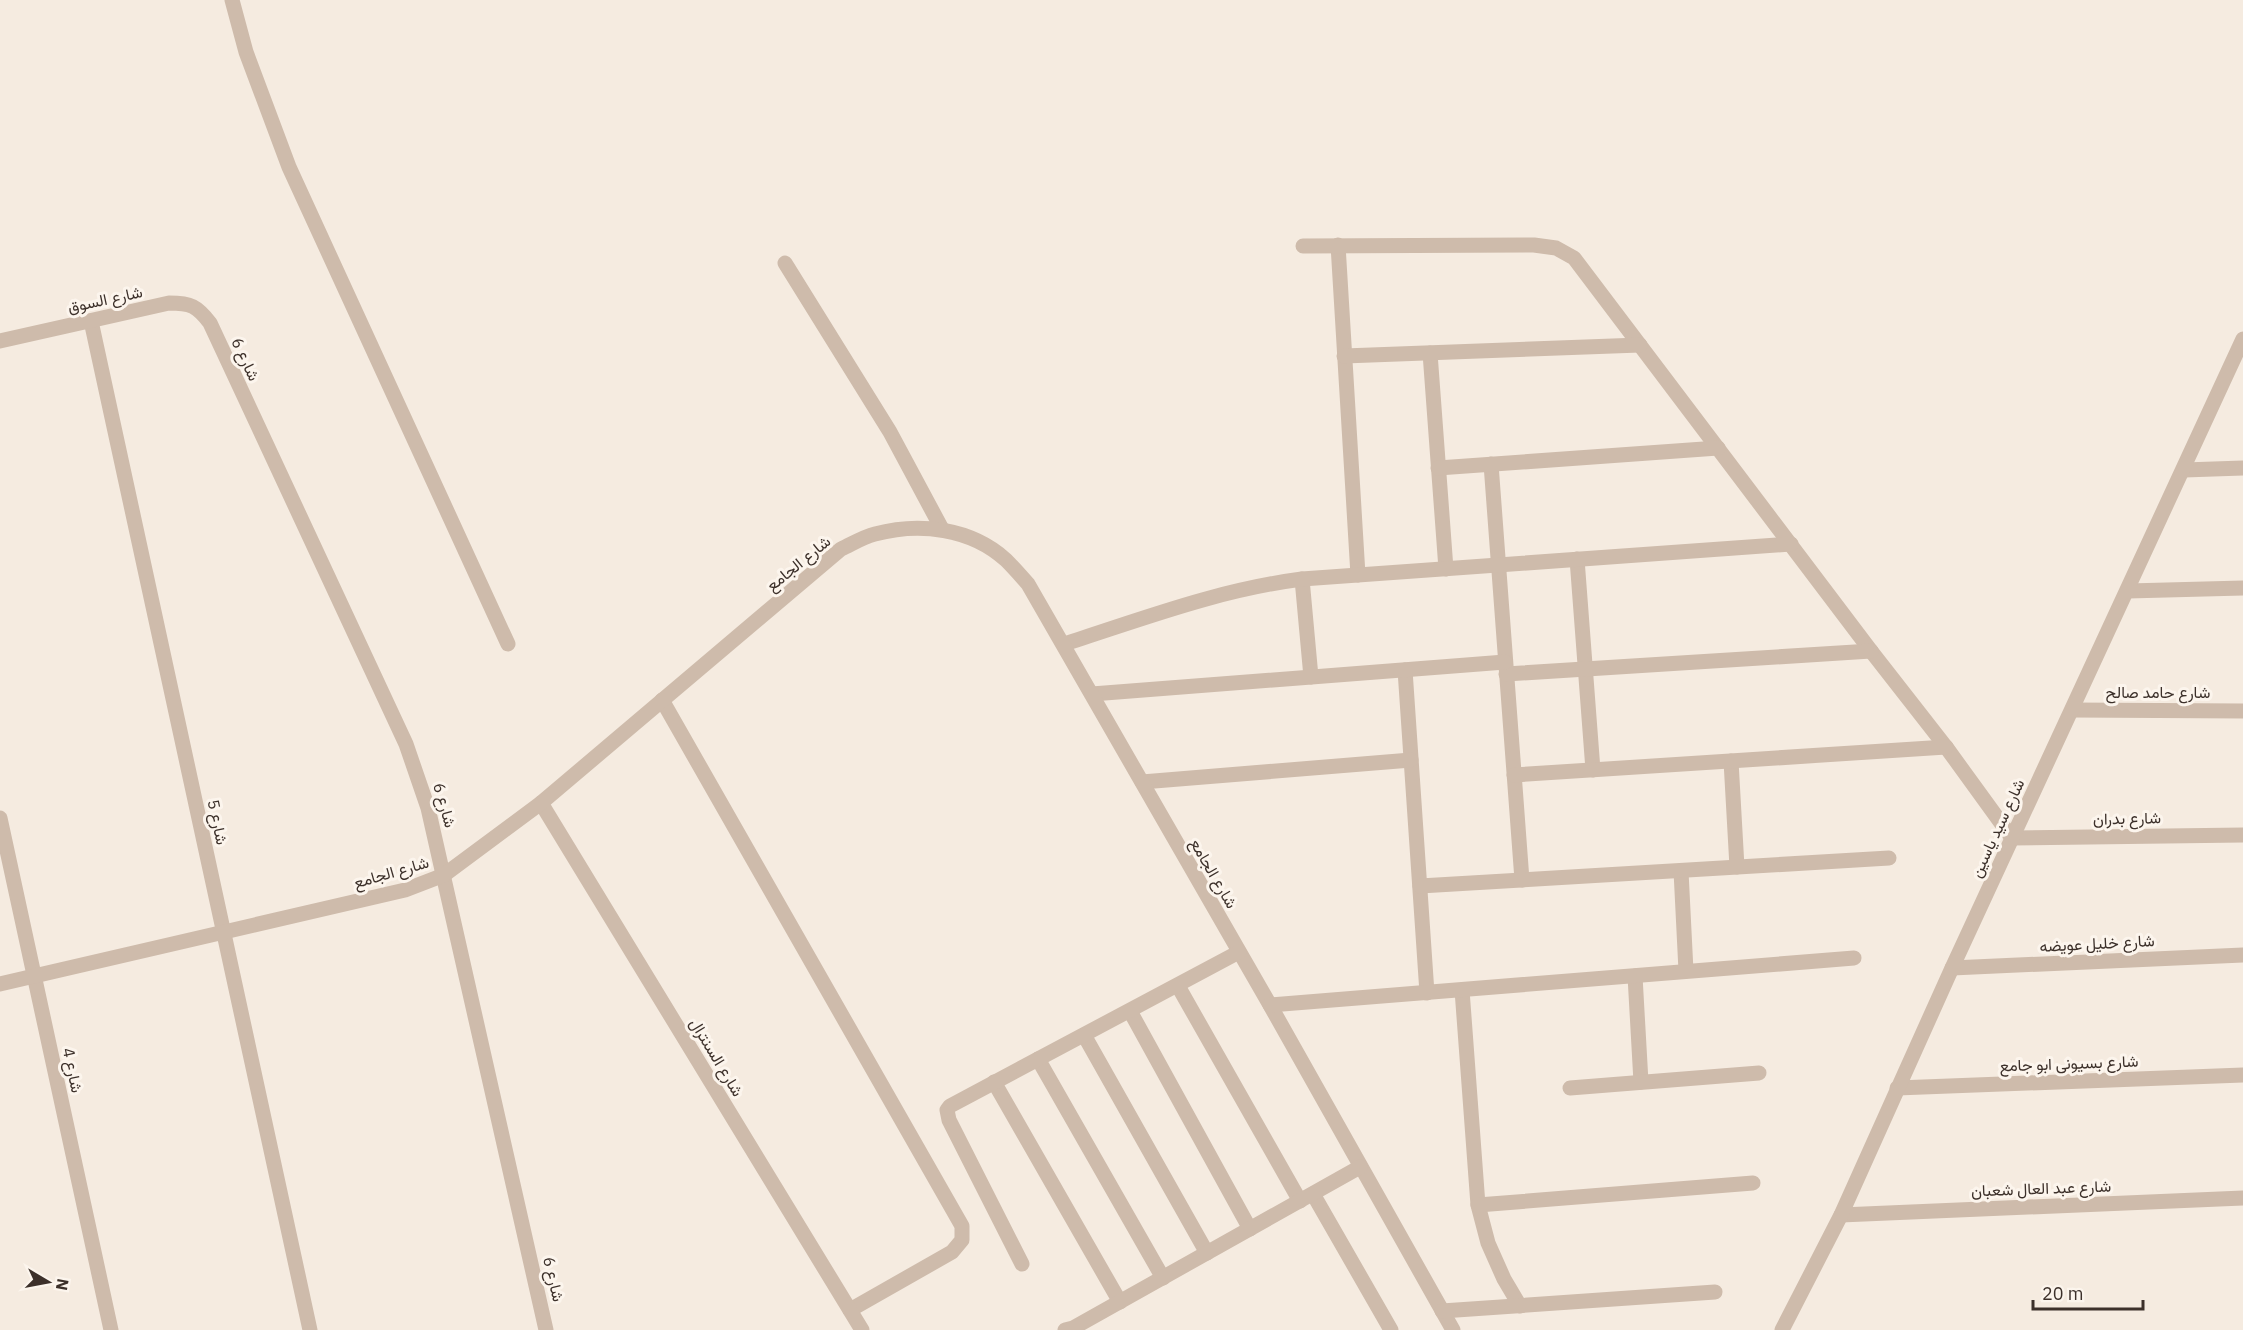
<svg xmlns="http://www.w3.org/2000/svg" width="2243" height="1330" font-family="'IBM Plex Sans',Vazirmatn,sans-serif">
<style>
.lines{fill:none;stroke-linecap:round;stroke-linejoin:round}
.minor{stroke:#cebbab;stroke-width:15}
.labels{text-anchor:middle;stroke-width:6;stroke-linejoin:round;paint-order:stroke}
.street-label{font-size:16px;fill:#3c302a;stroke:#fcf5ed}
</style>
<rect width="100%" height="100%" fill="#f5ebe0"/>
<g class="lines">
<!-- minor -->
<g class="minor">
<polyline points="232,0 246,52 289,167 508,644"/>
<polyline points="1338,245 1358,575"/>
<polyline points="1303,246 1534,245 1556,248 1574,258 1871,651 1946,747 2012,838 2243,835"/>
<polyline points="785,263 890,432 942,529"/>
<polyline points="91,321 310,1330"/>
<path d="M0,341L169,303C191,303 197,306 210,323L406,744L428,808L546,1330"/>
<polyline points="1430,353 1446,569"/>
<polyline points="1344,356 1640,345"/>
<polyline points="1491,464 1522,880"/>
<polyline points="1438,468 1718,448"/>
<polyline points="2184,470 2243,468"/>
<polyline points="1577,559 1593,770"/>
<polyline points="1302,579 1311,677"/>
<polyline points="2128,591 2243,588"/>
<path d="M1064,644C1145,618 1218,590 1302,579L1791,544"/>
<polyline points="1405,670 1427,993"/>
<polyline points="1506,674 1871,651"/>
<polyline points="1092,694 1505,662"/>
<polyline points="662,700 962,1226 962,1240 952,1252 850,1310"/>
<polyline points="2072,710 2243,711"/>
<polyline points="1731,761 1737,867"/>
<polyline points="1514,775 1946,747"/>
<polyline points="1142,782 1411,760"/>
<polyline points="541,803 862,1330"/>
<polyline points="0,818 111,1330"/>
<polyline points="1681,871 1686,971"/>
<polyline points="1420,886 1889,858"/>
<polyline points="1952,968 2243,955"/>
<polyline points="1635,976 1641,1082"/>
<path d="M0,984L405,890L444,875L541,803L841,549C852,544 863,537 875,534C919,522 971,528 1006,560C1014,568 1021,576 1028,584L1270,1005L1453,1330"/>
<polyline points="1178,986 1300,1201"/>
<polyline points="1462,990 1478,1205 1488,1243 1504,1279 1520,1306"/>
<polyline points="1270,1005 1854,958"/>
<polyline points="1130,1011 1250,1229"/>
<polyline points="1084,1035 1207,1253"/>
<polyline points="1038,1059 1163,1278"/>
<polyline points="994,1082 1120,1302"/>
<polyline points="1570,1088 1759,1073"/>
<polyline points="1897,1088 2243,1075"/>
<polyline points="1313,1194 1391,1330"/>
<polyline points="1478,1205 1753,1183"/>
<polyline points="1841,1215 2243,1198"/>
<polyline points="1022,1264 949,1120 947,1110 950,1106 1239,952"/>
<polyline points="1442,1311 1715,1292"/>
<polyline points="1065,1330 1073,1328 1360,1167"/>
<polyline points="1782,1330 1841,1215 1952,968 2243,339"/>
</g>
</g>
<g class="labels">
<!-- street labels -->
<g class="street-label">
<text transform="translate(105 299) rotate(-12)" y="6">شارع السوق</text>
<text transform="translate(246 359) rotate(65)" y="6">شارع 6</text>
<text transform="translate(798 563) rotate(-39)" y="6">شارع الجامع</text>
<text x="2158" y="698">شارع حامد صالح</text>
<text transform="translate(445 805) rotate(74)" y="6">شارع 6</text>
<text transform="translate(2127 818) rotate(-1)" y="6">شارع بدران</text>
<text transform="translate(218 822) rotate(78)" y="6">شارع 5</text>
<text transform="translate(1997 828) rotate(-65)" y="6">شارع سيد ياسين</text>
<text transform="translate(391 872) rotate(-16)" y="6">شارع الجامع</text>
<text transform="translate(1214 873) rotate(60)" y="6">شارع الجامع</text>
<text transform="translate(2097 943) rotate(-3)" y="6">شارع خليل عويضه</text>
<text transform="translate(717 1057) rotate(59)" y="6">شارع السنترال</text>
<text transform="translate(2069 1063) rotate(-2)" y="6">شارع بسيونى ابو جامع</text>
<text transform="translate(73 1070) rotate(78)" y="6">شارع 4</text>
<text transform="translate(2041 1188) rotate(-2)" y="6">شارع عبد العال شعبان</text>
<text transform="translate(554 1279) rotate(77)" y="6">شارع 6</text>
</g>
</g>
<!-- north arrow -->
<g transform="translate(48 1282) rotate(100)" stroke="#fcf5ed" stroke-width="4.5" paint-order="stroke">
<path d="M0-4.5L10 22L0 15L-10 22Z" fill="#3c302a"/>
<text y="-9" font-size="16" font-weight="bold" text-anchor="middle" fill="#3c302a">N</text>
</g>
<!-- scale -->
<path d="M2033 1300v9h110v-9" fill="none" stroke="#3c302a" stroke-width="3"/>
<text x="2042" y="1300" font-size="18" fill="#3c302a" stroke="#fcf5ed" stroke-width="4.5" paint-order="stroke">20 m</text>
</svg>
